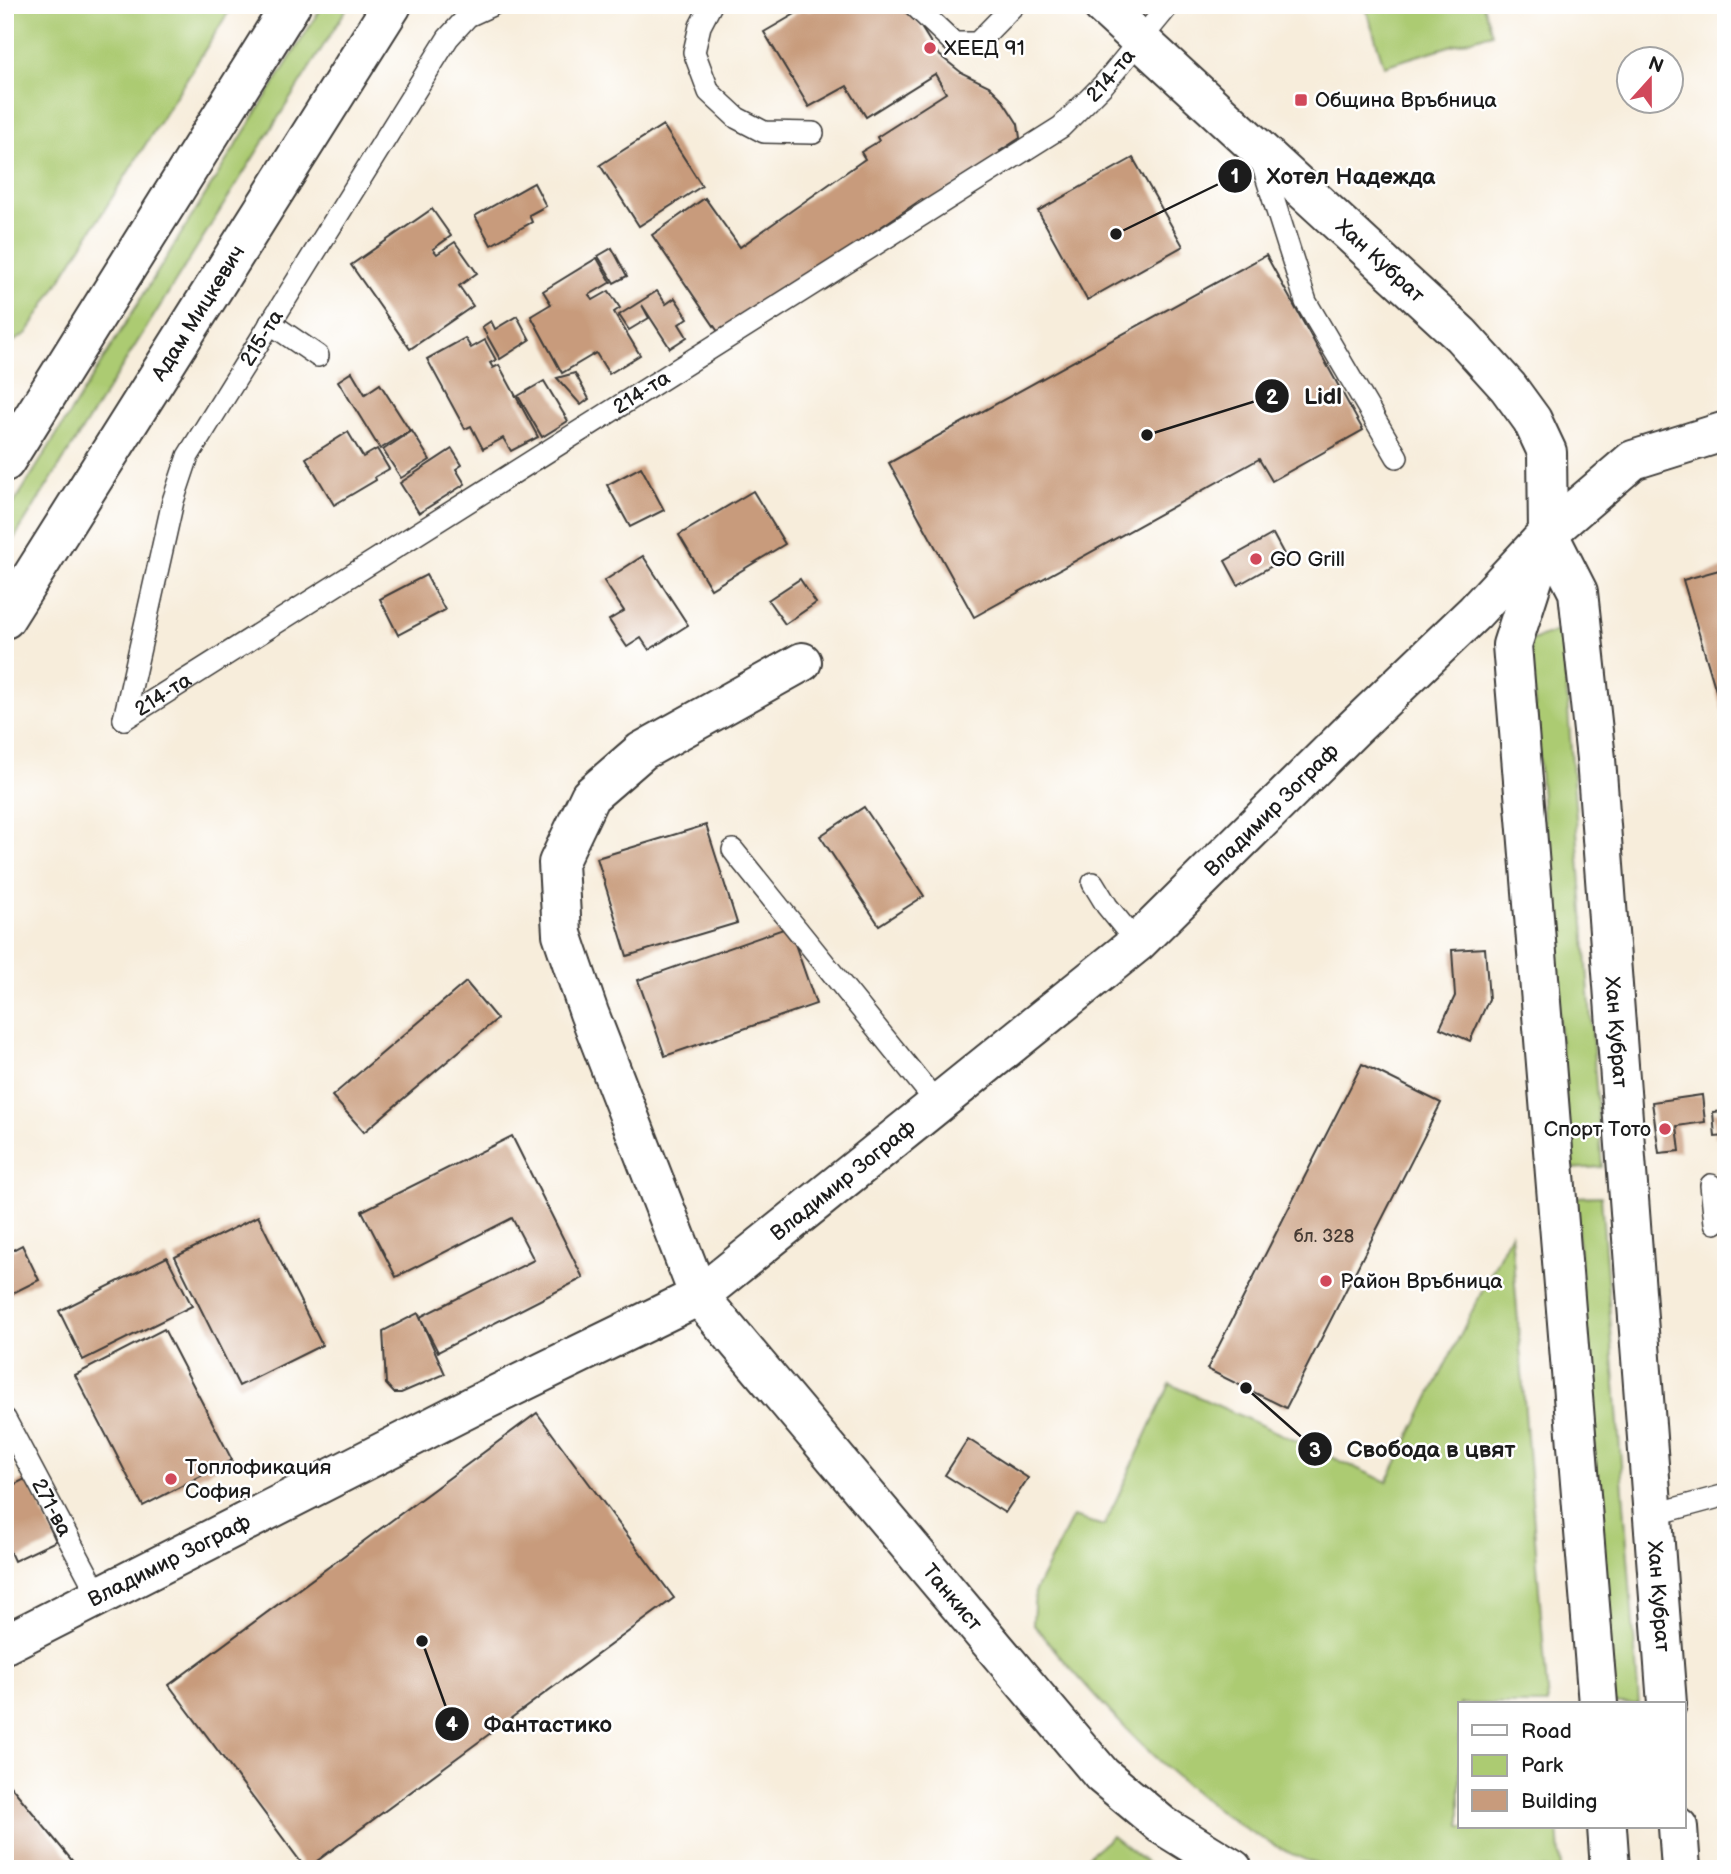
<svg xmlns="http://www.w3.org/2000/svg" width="1731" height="1874" font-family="'Balsamiq Sans',sans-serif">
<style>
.green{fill:#accb72;stroke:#647447;stroke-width:2}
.building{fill:#c89b7c}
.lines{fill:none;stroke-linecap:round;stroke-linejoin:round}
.service-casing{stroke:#3d3b39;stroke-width:24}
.minor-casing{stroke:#3d3b39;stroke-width:42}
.tertiary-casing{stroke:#3d3b39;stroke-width:42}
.service{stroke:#fff;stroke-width:21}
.minor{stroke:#fff;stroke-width:38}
.tertiary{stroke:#fff;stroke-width:38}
.poi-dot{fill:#d1495b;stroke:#fff;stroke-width:2.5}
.labels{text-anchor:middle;stroke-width:5;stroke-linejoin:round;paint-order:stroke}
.number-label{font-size:18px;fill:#473c34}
.poi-label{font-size:21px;fill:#1c1c1c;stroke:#fff;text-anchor:start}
.street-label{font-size:21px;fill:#1c1c1c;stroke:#fff}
.leader{fill:none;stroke:#1c1c1c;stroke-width:2.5}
.callout-dot{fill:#1c1c1c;stroke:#fff;stroke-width:2.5}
.mark-label{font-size:21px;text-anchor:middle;font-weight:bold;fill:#fff}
.callout-label{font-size:23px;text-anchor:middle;font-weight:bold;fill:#1c1c1c;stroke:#fff;stroke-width:5;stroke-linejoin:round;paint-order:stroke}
</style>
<rect width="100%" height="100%" fill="#fff"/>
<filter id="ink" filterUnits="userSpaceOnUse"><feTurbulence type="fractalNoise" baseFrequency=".0143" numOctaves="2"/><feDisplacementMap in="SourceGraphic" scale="14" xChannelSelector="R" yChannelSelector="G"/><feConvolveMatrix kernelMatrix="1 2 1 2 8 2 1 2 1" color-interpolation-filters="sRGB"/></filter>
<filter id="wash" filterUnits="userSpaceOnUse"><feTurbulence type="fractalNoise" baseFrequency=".00686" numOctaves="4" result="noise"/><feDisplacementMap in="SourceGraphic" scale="28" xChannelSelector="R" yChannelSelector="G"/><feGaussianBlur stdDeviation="1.57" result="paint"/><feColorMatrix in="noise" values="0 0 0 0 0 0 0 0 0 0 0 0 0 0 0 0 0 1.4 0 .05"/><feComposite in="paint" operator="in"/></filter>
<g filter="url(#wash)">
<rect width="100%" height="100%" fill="#f7eddb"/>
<!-- green -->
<g class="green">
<polygon points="5,5 233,5 27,333 5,347"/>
<polygon points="323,5 349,5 5,553 5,518"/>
<polygon points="1377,5 1483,5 1492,33 1384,66 1366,8"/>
<polygon points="1562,629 1602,1167 1570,1169 1530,641"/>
<polygon points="1601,1196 1639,1704 1614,1704 1575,1197"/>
<path d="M1511,1233L1548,1704H1460V1827H1558L1561,1869H1331C1212,1833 1111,1717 1033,1624L1035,1590L1073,1517L1104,1526L1170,1384L1387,1482Z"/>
<polygon points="1112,1836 1149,1865 1155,1869 1073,1869"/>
</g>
<g id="blocks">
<!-- building -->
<g class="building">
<polygon points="820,5 907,5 938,54 962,73 989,86 1001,98 1018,124 1020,138 1000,151 1005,158 925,203 922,199 721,336 652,235 705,198 740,247 865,159 861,152 879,141 877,137 946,93 935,74 866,117 847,86 809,107 764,32 802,10 811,11"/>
<polygon points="663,125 702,186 639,226 600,165"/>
<polygon points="1133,158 1183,246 1087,300 1038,211"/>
<polygon points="534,183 546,206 529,215 532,222 491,245 475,216"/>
<polygon points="432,209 451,236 433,249 437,254 455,242 477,273 459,286 473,306 410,349 351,265"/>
<polygon points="612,248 627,276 614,283 598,256"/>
<polygon points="1266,255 1363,430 1272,481 1259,459 974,617 889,463"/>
<polygon points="597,258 611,282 589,295 593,300 609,291 620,308 614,312 640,355 609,374 596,353 562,373 531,316 551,304 543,291"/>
<polygon points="657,291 666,304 675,298 688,318 679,324 687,337 670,348 642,305 649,318 629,330 619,315"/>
<polygon points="517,316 530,340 500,359 482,327 491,321 495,329"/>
<polygon points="465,338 471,348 485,340 496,360 490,363 493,368 499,365 538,437 511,451 503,438 483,449 471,426 465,429 427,359"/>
<polygon points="352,372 365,394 380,384 410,431 380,449 338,381"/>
<polygon points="575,373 589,399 581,405 557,378"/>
<polygon points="544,381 568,421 542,437 518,396"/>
<polygon points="412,431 430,460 401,478 383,450"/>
<polygon points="348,432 363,457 377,449 389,469 375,477 376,480 334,505 306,458"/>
<polygon points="452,449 462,465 456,469 465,484 419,513 400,483"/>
<polygon points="641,467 664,510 630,527 607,485"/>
<polygon points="753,491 785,544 711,589 679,535"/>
<polygon points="1273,534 1286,558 1238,585 1225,561"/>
<polygon points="643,556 688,625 649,650 641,638 627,647 609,620 624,611 604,581"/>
<polygon points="1726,568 1726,721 1725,721 1683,580"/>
<polygon points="426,575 445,610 398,635 380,599"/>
<polygon points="800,579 816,603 785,624 768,600"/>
<polygon points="864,807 924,896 879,925 820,836"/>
<polygon points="706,825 737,923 627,956 597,858"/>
<polygon points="789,927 816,1004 665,1056 638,980"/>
<polygon points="1485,948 1489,999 1470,1041 1440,1028 1455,996 1452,950"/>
<polygon points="466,982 497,1019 364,1132 332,1096"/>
<polygon points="1362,1064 1441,1103 1286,1408 1207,1369"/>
<polygon points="1702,1095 1705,1122 1677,1126 1680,1151 1659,1153 1652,1102"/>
<polygon points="1726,1111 1726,1136 1715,1137 1713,1112"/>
<polygon points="512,1136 583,1278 438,1352 420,1317 534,1260 512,1218 396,1277 362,1211"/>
<polygon points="258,1216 322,1345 239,1386 175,1257"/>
<polygon points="22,1245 39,1280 5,1297 5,1254"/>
<polygon points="167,1257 192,1306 83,1360 59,1311"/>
<polygon points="418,1313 445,1374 401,1393 394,1393 386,1384 383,1331"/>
<polygon points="164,1329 232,1460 143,1506 75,1375"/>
<polygon points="537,1413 674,1598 306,1869 169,1685"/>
<polygon points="968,1439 1028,1478 1005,1513 945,1475"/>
<polygon points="27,1478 56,1541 14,1561 5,1541 5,1489"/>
<polygon points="5,1779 79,1869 5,1869"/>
</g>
</g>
</g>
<g filter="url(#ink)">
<use href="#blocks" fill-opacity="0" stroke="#3d3b39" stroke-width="2"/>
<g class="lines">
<defs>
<g id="service">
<polyline points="711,5 700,26 694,52 709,92 737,118 764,132 813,133"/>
<polyline points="914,5 954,43 977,43 1014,5"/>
<polyline points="1260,157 1306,302 1397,457"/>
<polyline points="270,323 318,356"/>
<path id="s1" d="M124,719L1061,127L1104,84L1169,5"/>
<path id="s2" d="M124,719L173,501L188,456L448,38L468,16L492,5"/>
<polyline points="733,850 937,1103"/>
<polyline points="1093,883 1107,906 1137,943"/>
<polyline points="1711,1185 1715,1223"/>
<path id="s3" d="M5,1419L99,1596"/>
<polyline points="1652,1515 1726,1495"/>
</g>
<g id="minor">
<path id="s4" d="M802,662L642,751L590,796L558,863L562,934L589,1013L699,1296L1102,1775L1162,1825L1233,1869"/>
<path id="s5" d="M5,1644L473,1406L699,1296L1137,943L1353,729L1475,612L1548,533"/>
</g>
<g id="tertiary">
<path id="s6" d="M1102,5L1461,335L1508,387L1532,420L1547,452L1548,533L1512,645L1598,1704"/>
<polyline points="5,462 291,5"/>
<path id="s7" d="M1548,533L1578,592L1596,759L1667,1704"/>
<polyline points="1548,533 1633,460 1726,431"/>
<path id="s8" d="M5,619L392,5"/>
<polyline points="1607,1827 1610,1869"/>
<polyline points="1678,1827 1681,1869"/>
</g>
</defs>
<!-- service casing -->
<use href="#service" class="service-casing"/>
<!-- minor casing -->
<use href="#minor" class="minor-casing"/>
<!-- tertiary casing -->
<use href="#tertiary" class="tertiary-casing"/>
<!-- service -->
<use href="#service" class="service"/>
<!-- minor -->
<use href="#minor" class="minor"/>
<!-- tertiary -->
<use href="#tertiary" class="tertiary"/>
</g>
</g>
<!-- markers -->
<g class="poi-dot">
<circle cx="930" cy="48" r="7"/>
<rect x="1294" y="93" width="14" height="14" rx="3.5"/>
<circle cx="1256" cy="559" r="7"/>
<circle cx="1665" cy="1129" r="7"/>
<circle cx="1326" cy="1281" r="7"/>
<circle cx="171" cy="1479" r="7"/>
</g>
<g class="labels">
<!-- number labels -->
<g class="number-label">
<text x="1324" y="1242">бл. 328</text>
</g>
<!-- poi labels -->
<g class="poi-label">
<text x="944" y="55">ХЕЕД 91</text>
<text x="1315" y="107">Община Връбница</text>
<text x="1270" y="566">GO Grill</text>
<text x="1651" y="1136" text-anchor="end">Спорт Тото</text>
<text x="1340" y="1288">Район Връбница</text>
<text x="185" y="1474">Топлофикация<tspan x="185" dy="24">София</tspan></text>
</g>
<!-- street labels -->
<g class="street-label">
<text dy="7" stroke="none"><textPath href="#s1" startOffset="1180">214-та</textPath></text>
<text dy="7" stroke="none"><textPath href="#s6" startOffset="378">Хан Кубрат</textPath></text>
<text dy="7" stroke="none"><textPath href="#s8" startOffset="362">Адам Мицкевич</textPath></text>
<text dy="7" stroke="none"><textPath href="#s2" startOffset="410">215-та</textPath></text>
<text dy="7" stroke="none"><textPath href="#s1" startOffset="612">214-та</textPath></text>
<text dy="7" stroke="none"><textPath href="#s1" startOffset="46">214-та</textPath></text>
<text dy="7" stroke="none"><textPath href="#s5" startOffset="1528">Владимир Зограф</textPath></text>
<text dy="7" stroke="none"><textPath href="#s7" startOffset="508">Хан Кубрат</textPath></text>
<text dy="7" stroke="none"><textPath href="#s5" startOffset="961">Владимир Зограф</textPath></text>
<text dy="7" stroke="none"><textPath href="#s3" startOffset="100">271-ва</textPath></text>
<text dy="7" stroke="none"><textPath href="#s5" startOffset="184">Владимир Зограф</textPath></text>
<text dy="7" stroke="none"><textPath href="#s4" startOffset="1178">Танкист</textPath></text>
<text dy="7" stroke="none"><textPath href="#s7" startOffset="1074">Хан Кубрат</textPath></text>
</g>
</g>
<!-- callouts -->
<path class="leader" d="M1116 234L1235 176M1147 435L1272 396M1246 1388L1315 1449M422 1641L452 1724"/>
<g class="callout-dot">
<circle cx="1116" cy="234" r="7"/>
<circle cx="1147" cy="435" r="7"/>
<circle cx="1246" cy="1388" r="7"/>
<circle cx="422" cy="1641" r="7"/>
<circle cx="1235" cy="176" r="18"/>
<circle cx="1272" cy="396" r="18"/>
<circle cx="1315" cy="1449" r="18"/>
<circle cx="452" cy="1724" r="18"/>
</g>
<g class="mark-label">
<text x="1235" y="183">1</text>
<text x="1272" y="404">2</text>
<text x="1315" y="1457">3</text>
<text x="452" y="1731">4</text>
</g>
<g class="callout-label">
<text x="1351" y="184">Хотел Надежда</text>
<text x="1323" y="404">Lidl</text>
<text x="1431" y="1457">Свобода в цвят</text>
<text x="548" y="1732">Фантастико</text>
</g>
<!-- margin -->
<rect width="1731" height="1874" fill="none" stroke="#fff" stroke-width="28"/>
<!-- legend -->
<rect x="1458" y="1702" width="228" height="126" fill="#ffffff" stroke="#a4a4a4" stroke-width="2"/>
<rect x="1472" y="1725" width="35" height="10" fill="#ffffff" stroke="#a4a4a4" stroke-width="2"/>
<text x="1521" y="1738" font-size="21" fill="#1c1c1c">Road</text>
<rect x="1472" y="1755" width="35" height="21" fill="#accb72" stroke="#a4a4a4" stroke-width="2"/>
<text x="1521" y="1772" font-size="21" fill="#1c1c1c">Park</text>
<rect x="1472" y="1790" width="35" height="21" fill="#c89b7c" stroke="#a4a4a4" stroke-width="2"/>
<text x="1521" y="1808" font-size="21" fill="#1c1c1c">Building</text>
<!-- north arrow -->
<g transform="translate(1650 80) rotate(21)"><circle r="33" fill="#ffffff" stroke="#a4a4a4" stroke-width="2"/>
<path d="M0-5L12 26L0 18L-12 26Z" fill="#d1495b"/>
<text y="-10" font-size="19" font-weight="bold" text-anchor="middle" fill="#1c1c1c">N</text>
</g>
</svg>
